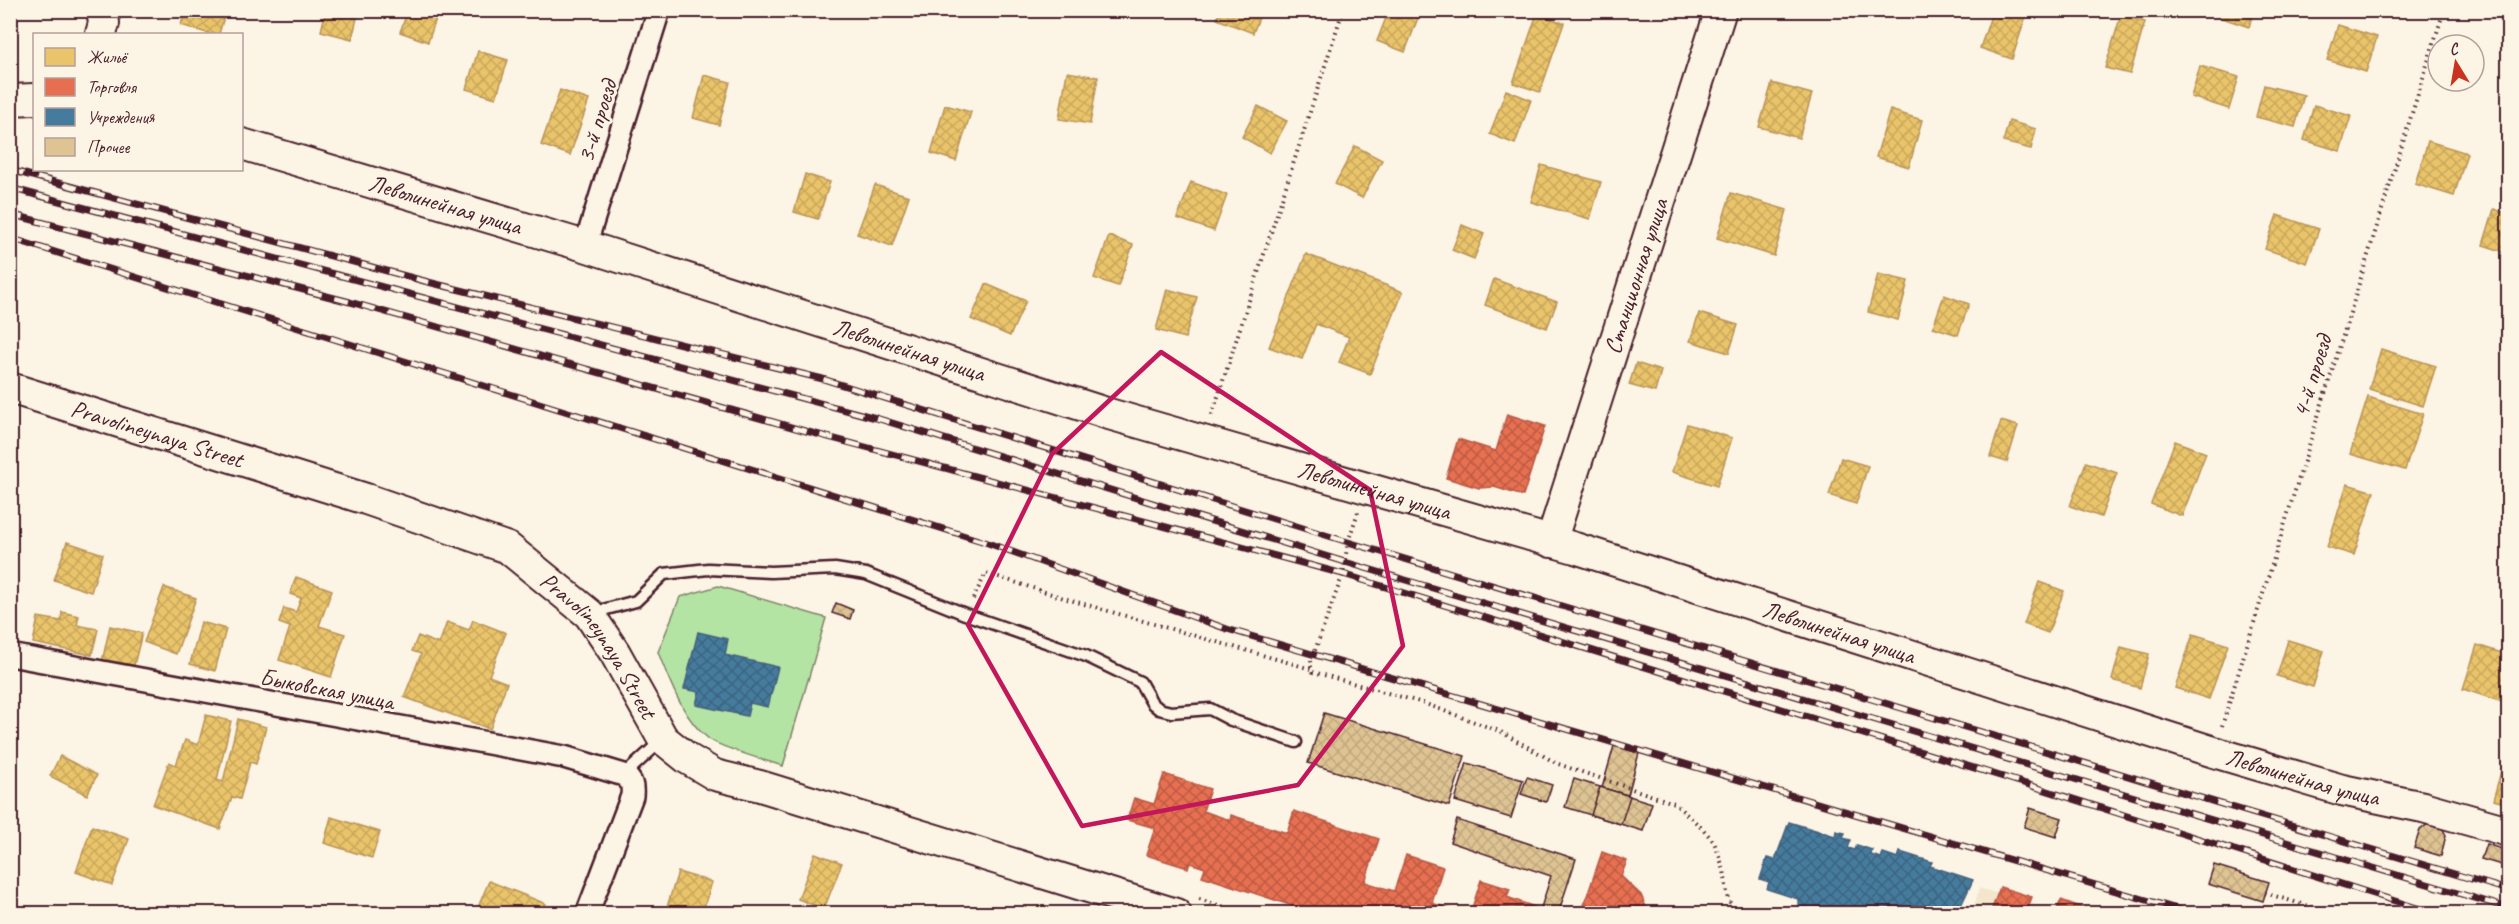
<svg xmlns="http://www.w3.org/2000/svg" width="2519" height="924" font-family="Caveat,sans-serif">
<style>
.built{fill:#f3e6cc}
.park{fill:#b4e4a4;stroke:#7f8268;stroke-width:1.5}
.homes{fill:url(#homes-cross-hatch);stroke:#b99257;stroke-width:1.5}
.shops{fill:url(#shops-cross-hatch);stroke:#b85746;stroke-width:1.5}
.public{fill:url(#public-cross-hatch);stroke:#465f7b;stroke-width:1.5}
.building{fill:url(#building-cross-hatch);stroke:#4a1f2b;stroke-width:1.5}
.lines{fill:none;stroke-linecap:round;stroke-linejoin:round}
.lane-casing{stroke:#4a1f2b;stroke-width:15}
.street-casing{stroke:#4a1f2b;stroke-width:26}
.secondary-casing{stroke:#4a1f2b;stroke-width:34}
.path{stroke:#4a1f2b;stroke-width:4;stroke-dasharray:1.5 4.5;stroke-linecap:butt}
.lane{stroke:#fcf5e5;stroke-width:10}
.street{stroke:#fcf5e5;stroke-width:21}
.secondary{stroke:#fcf5e5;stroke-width:30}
.rail-casing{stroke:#4a1f2b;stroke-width:7}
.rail{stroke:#fcf5e5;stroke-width:4.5;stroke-dasharray:14;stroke-linecap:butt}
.marked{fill:none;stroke:#c2185b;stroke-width:4.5;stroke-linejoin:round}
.labels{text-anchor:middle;stroke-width:6;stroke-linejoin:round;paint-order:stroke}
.street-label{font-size:24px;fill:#4a1f2b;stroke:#fcf5e5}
</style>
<defs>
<pattern id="homes-cross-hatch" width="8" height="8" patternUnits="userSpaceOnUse" patternTransform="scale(1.5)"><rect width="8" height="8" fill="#e9c46a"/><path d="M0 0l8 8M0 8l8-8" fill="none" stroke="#c9a85c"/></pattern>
<pattern id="shops-cross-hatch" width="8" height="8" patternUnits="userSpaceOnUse" patternTransform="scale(1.5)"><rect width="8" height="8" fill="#e76f51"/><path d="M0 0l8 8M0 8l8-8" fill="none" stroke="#bd5b43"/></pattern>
<pattern id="public-cross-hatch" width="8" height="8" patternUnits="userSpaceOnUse" patternTransform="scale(1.5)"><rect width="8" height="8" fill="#457b9d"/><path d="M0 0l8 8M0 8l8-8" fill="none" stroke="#3c6480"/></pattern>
<pattern id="building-cross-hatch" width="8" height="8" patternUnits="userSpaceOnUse" patternTransform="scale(1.5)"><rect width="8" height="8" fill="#dec493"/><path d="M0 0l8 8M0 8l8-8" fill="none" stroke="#c0a87f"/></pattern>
</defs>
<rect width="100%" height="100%" fill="#fcf5e5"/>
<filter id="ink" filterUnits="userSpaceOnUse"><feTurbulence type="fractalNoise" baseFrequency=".0167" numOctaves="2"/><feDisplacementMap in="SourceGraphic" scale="12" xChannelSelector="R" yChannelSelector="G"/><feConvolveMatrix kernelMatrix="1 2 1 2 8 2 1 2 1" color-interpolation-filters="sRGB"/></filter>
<g filter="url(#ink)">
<!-- built -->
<polygon class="built" points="1979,888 2061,913 1972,914"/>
<!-- park -->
<path class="park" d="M718,586L826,618L783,766C767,761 719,747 709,739C683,719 670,682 658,652L680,597Z"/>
<!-- homes -->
<g class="homes">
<polygon points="185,10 226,10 219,34 210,34 181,25"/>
<polygon points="326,10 359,10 352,39 321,31"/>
<polygon points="408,10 439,10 428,42 400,32"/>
<polygon points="1220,10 1262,10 1253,33 1217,19"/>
<polygon points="1389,10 1421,10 1405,52 1377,41"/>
<polygon points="1993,10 2028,10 2012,59 1980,48"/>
<polygon points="2214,10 2254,10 2249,27 2213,15"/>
<polygon points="1537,14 1564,23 1540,92 1513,83"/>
<polygon points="2121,15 2145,22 2130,74 2105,68"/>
<polygon points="2338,25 2377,37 2366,72 2327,60"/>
<polygon points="478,51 508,60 496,98 466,89"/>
<polygon points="2200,66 2239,77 2229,109 2191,97"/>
<polygon points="1067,72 1098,77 1090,124 1059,119"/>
<polygon points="704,75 730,82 719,125 693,118"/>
<polygon points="1772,83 1812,94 1799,138 1759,127"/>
<polygon points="2264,85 2304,95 2295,127 2256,117"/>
<polygon points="560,90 589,100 570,155 541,145"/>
<polygon points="1506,90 1531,100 1515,144 1490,134"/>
<polygon points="945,105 971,112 956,161 931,153"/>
<polygon points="2314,105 2351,116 2340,151 2304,140"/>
<polygon points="1258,106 1287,121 1270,153 1242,137"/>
<polygon points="1890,110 1922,120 1909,167 1876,157"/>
<polygon points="2009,121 2036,129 2031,149 2003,142"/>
<polygon points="2428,141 2467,153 2454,196 2415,184"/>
<polygon points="1355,146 1382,160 1362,198 1335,184"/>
<polygon points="1541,165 1601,182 1590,219 1531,202"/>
<polygon points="805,174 830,182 818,219 794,212"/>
<polygon points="1191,182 1227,195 1214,231 1177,218"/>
<polygon points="875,185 909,196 892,246 857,234"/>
<polygon points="1731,193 1787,210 1774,256 1717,238"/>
<polygon points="2494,209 2508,214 2508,253 2483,245"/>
<polygon points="2277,215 2319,229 2307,263 2265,249"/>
<polygon points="1462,225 1484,234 1474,259 1452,250"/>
<polygon points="1109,236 1133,245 1118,286 1094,278"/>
<polygon points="1306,254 1403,292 1370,374 1339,362 1349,337 1316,324 1302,359 1269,347"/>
<polygon points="1878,274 1908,281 1898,320 1868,312"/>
<polygon points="1494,279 1557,302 1547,328 1485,305"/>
<polygon points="986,284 1026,301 1010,336 971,319"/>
<polygon points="1167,289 1197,297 1185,338 1156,330"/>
<polygon points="1944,295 1969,304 1958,335 1933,327"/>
<polygon points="1699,313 1738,325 1729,353 1690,341"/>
<polygon points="2381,349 2436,366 2423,406 2369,389"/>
<polygon points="1636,363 1661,371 1655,392 1629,385"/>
<polygon points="2368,397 2423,414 2405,470 2350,454"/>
<polygon points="2001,421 2018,426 2007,462 1990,457"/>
<polygon points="1687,424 1732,438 1717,486 1672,472"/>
<polygon points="2175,441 2206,453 2182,516 2151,504"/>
<polygon points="1841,458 1868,466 1856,504 1829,495"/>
<polygon points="2086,462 2117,473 2101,517 2070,506"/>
<polygon points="2347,484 2374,492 2354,555 2327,547"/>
<polygon points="67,542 103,554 91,592 54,580"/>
<polygon points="296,577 332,590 319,626 345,634 331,677 279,660 290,627 279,623 284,608 296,612 301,598 290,594"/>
<polygon points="2039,582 2064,591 2048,633 2024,624"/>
<polygon points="164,587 196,598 176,654 144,642"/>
<polygon points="62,612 79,616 77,625 98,629 92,655 33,643 38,617 61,621"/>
<polygon points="473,620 506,633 489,676 507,683 490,729 404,697 421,654 412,651 418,636 439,644 447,622 469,630"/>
<polygon points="201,622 226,629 215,671 190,664"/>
<polygon points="110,626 142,633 133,669 102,662"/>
<polygon points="2193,634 2228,645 2209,699 2175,688"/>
<polygon points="2288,640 2324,651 2313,687 2277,676"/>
<polygon points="2477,645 2508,655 2508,704 2463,689"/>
<polygon points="2121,647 2149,654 2140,688 2112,680"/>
<polygon points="206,715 231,721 217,780 223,782 238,719 266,727 256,764 250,762 240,799 232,797 220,829 153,805 169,762 176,765 185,740 198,745"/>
<polygon points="60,756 97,775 87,795 50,776"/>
<polygon points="2505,757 2508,758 2508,804 2493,800"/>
<polygon points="331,817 380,832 372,858 324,843"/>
<polygon points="92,826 129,839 112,885 76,872"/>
<polygon points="815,853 842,863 824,909 798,899"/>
<polygon points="678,872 712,882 702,914 665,913"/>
<polygon points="489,881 546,904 542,914 476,912"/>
</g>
<!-- shops -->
<g class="shops">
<polygon points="1507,414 1545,426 1523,496 1494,487 1479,488 1446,478 1458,439 1496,451"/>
<polygon points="1164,774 1210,789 1203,811 1230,820 1231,815 1287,833 1294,811 1379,839 1365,882 1394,891 1406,855 1443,867 1432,903 1453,910 1452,914 1357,914 1345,909 1343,914 1317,914 1202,876 1205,868 1190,863 1188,868 1146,855 1155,828 1127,820 1134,798 1154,804"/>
<polygon points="1602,852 1627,861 1621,876 1641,895 1649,914 1581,914"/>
<polygon points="1481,880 1510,889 1507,897 1540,909 1539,914 1470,914"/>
<polygon points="2000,887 2032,897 2026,914 1990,914"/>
<polygon points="2061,900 2100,914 2055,914"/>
</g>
<!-- public -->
<g class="public">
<polygon points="698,632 728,639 725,655 778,667 768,707 750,703 747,716 696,705 699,692 684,689"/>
<polygon points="1789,822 1835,836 1836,831 1845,833 1843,838 1851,840 1848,848 1855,850 1857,845 1872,850 1871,855 1881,858 1883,853 1898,858 1900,852 1932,862 1930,866 1973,880 1957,914 1838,914 1828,911 1825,914 1814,914 1798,909 1798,899 1767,889 1769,882 1760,879 1767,858 1775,860"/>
</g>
<!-- building -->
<g class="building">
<polygon points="836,603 853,610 850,619 832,613"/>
<polygon points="1324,713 1465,756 1449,806 1308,763"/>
<polygon points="1614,746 1639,753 1628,795 1602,788"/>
<polygon points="1467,763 1523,780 1511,818 1455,801"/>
<polygon points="1527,777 1552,785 1546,802 1521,794"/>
<polygon points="1574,779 1652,803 1643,831 1565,807"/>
<polygon points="1600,787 1630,796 1621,824 1591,815"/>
<polygon points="2030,808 2062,818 2056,837 2024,827"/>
<polygon points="1457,820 1576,859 1558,914 1539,914 1551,876 1450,842"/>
<polygon points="2429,823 2441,826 2446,835 2441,856 2414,848 2420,830"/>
<polygon points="2486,844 2508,851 2508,867 2481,859"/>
<polygon points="2214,865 2269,882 2263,901 2208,884"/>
</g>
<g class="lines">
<defs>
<g id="lane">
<polyline points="592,613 636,601 664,574 708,569 771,572 835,569 866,574 965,614 1086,656 1140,682 1152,703 1159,709 1171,712 1210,709 1231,720 1296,742"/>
<polyline points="624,775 661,741"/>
</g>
<g id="street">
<polyline points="585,246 659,10"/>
<path d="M10,655L564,757L624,775C632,781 633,786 632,796L587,914"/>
</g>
<g id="secondary">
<polyline points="101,34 104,23 102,10"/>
<polyline points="10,100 34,99"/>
<path id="s1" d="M242,144L585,246L1109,414L1575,548L2214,752L2342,790L2423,807L2508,831"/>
<path id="s2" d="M10,388L366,499L508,548L589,614L615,653L663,739L688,759L715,775L760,786L1176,914"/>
<path id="s3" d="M1551,542L1721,10"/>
</g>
</defs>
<!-- lane casing -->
<use href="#lane" class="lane-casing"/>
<!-- street casing -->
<use href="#street" class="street-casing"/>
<!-- secondary casing -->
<use href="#secondary" class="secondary-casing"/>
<!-- path -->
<g class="path">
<polyline points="1212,415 1343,10"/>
<polyline points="1358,512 1348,542 1343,574 1310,664 1313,672 1423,703 1499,731 1558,764 1674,803 1702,828 1714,842 1724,870 1728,900 1734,908 1752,914"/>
<polyline points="973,599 986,573 1070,600 1311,669"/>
<polyline points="2222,726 2444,10"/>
<polyline points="2265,893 2334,914"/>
<polyline points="1199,899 1247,914"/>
</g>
<!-- lane -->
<use href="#lane" class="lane"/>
<!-- street -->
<use href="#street" class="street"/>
<!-- secondary -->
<use href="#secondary" class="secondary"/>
<defs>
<g id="rail">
<polyline points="10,170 428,282 823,379 1348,542 2508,890"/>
<polyline points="10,188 876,418 1345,562 2508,908"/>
<polyline points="10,214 350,302 809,432 1343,574 2026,784 2436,914"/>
<polyline points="10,238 985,542 1227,629 2194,914"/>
</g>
</defs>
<!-- rail casing -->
<use href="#rail" class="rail-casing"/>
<!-- rail -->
<use href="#rail" class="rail"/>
</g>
</g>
<!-- marked area -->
<path class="marked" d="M1161,352L1370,490L1403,646L1298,785L1082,826L968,625L1052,454Z"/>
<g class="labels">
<!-- street labels -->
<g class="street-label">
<text transform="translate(597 121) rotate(-73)" y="8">3-й проезд</text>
<text dy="8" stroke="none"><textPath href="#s1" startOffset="212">Леволинейная улица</textPath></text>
<text dy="8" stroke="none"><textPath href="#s3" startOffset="279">Станционная улица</textPath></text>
<text dy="8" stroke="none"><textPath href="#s1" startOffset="698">Леволинейная улица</textPath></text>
<text transform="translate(2312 376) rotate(-73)" y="8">4-й проезд</text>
<text dy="8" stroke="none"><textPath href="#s2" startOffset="154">Pravolineynaya Street</textPath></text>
<text dy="8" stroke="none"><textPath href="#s1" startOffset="1184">Леволинейная улица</textPath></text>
<text dy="8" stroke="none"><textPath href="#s1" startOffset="1670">Леволинейная улица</textPath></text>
<text dy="8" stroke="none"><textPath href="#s2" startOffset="658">Pravolineynaya Street</textPath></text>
<text transform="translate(327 689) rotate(11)" y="8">Быковская улица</text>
<text dy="8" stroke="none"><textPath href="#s1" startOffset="2156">Леволинейная улица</textPath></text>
</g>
</g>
<!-- margin -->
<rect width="2519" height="924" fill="none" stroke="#fcf5e5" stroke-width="36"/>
<rect x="18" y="18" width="2483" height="888" fill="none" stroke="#4a1f2b" stroke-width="2" filter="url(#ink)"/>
<!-- legend -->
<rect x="33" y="33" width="210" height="138" fill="#fcf5e5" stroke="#b59f9b" stroke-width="1.5"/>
<rect x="45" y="48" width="30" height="18" fill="#e9c46a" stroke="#b59f9b" stroke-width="1.5"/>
<text x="87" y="63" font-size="18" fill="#4a1f2b">Жильё</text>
<rect x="45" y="78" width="30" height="18" fill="#e76f51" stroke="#b59f9b" stroke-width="1.5"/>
<text x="87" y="93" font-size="18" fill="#4a1f2b">Торговля</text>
<rect x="45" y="108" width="30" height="18" fill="#457b9d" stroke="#b59f9b" stroke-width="1.5"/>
<text x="87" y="123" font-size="18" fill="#4a1f2b">Учреждения</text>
<rect x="45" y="138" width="30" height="18" fill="#dec493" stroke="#b59f9b" stroke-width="1.5"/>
<text x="87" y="153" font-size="18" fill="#4a1f2b">Прочее</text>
<!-- north arrow -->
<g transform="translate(2456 63) rotate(349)"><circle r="28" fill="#fcf5e5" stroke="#b59f9b" stroke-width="1.5"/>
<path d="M0-4.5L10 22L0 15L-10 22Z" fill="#c8321e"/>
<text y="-9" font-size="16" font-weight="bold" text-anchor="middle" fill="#4a1f2b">С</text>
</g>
</svg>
